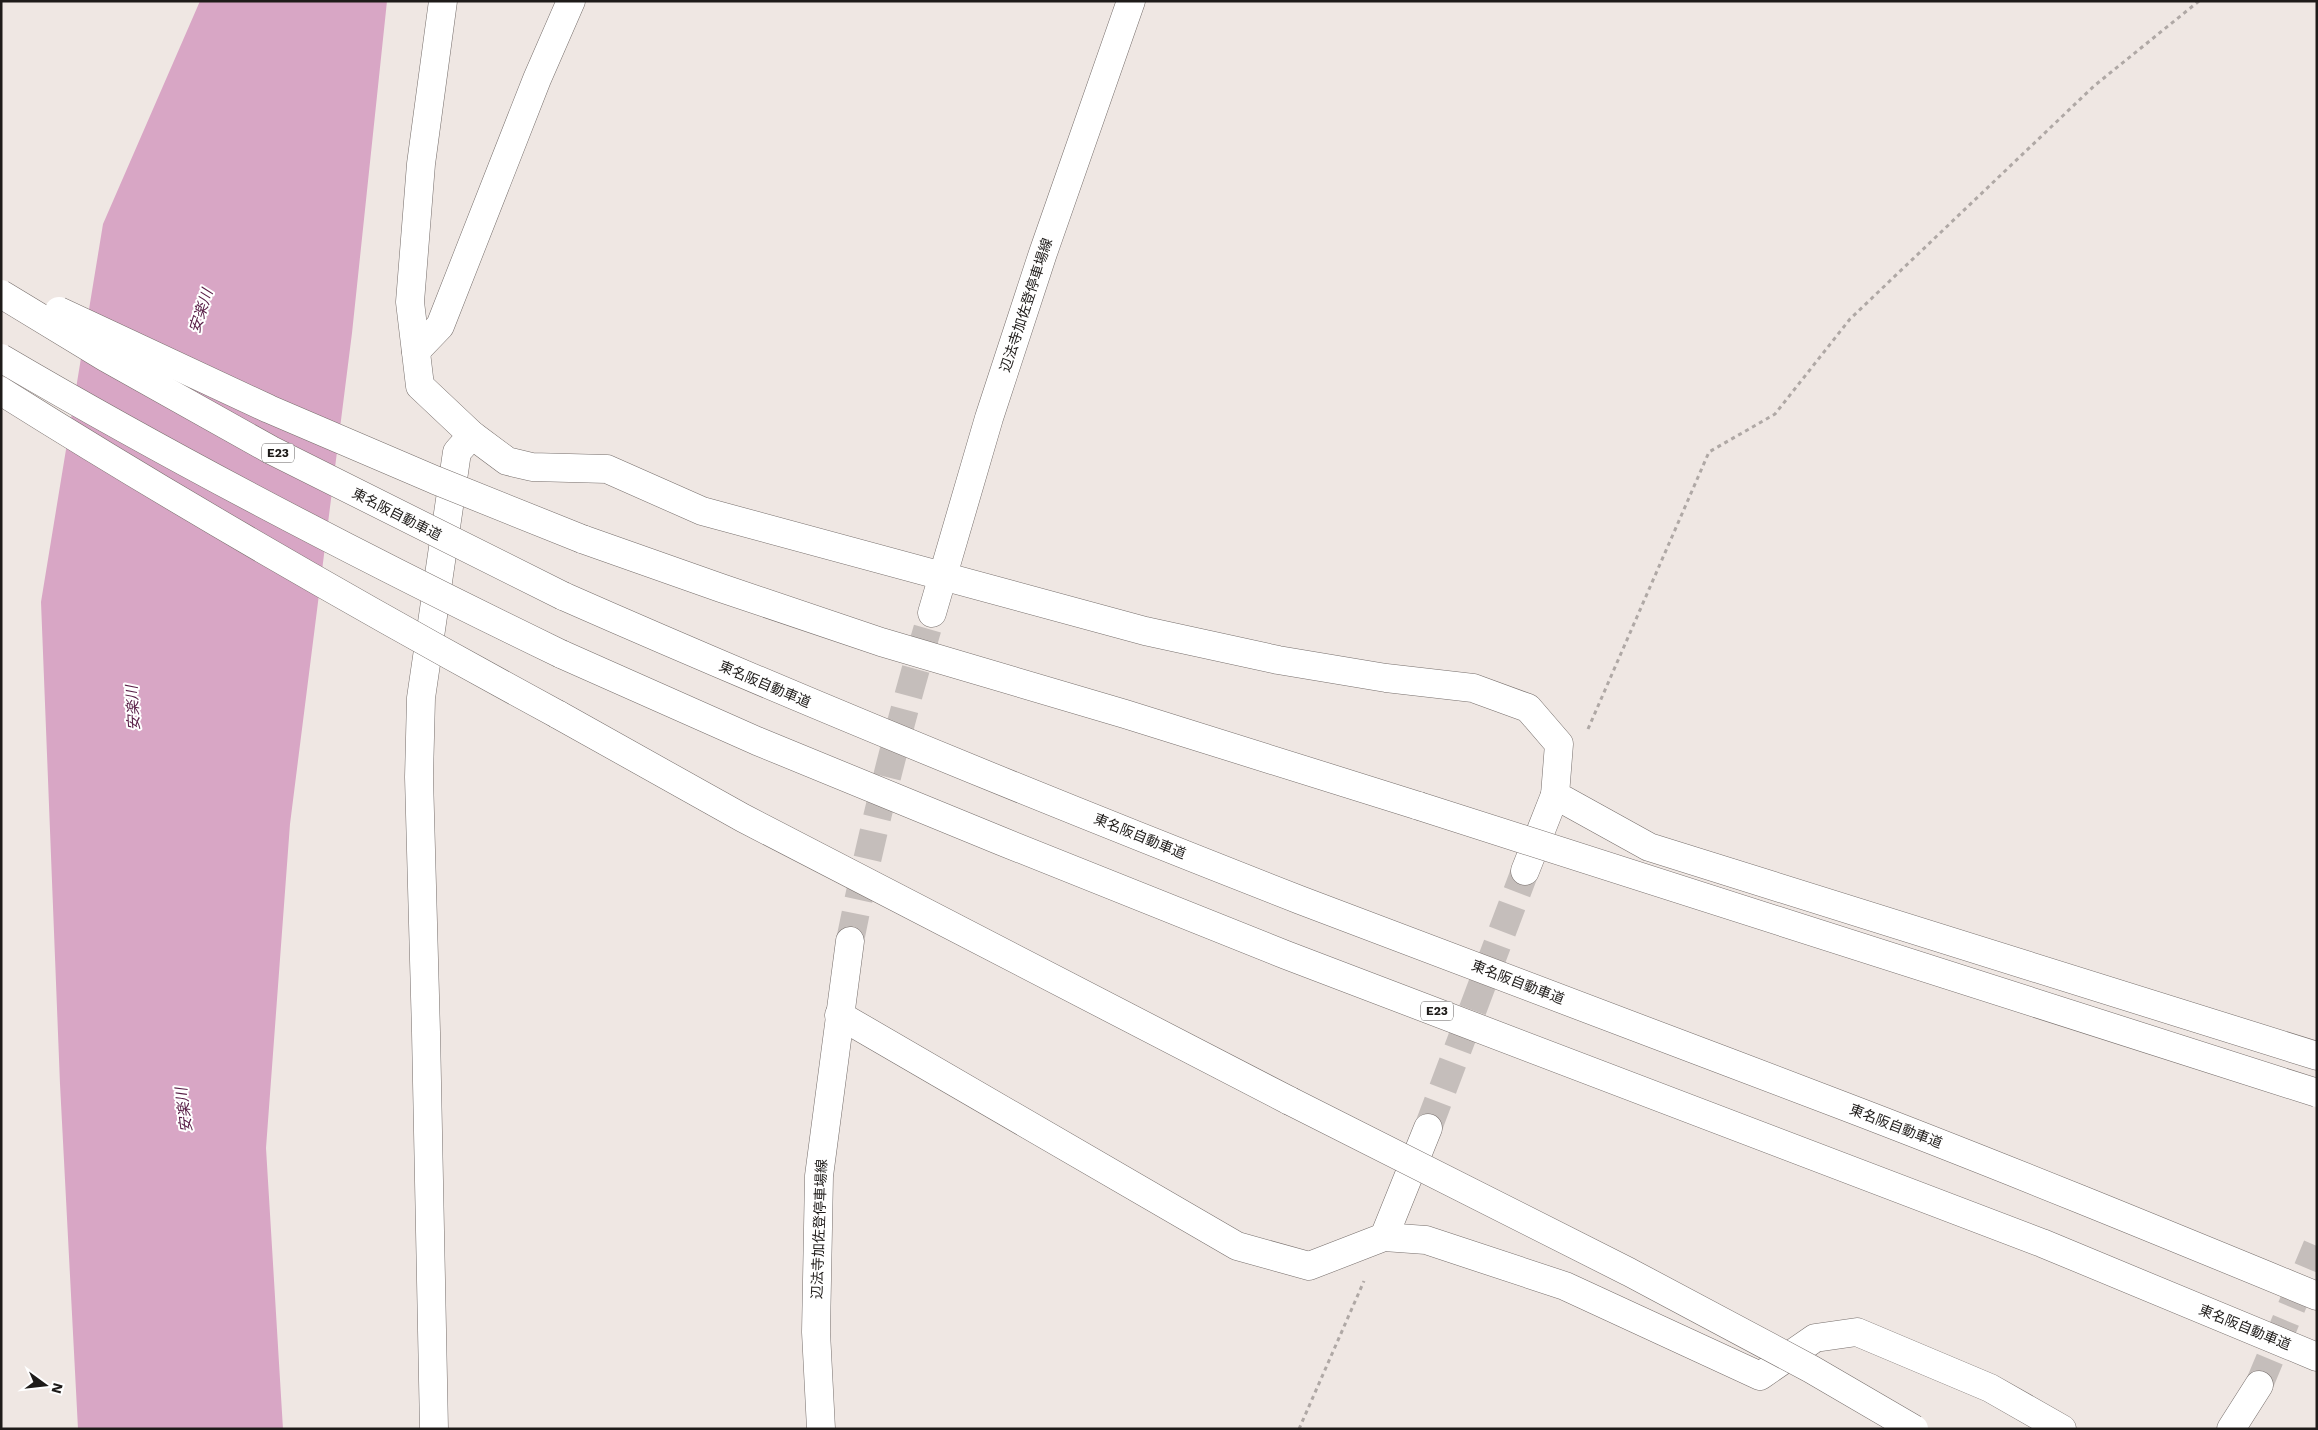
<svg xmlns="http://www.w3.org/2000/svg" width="2318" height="1430" font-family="'Work Sans','Noto Sans JP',sans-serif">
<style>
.water{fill:#d8a6c5}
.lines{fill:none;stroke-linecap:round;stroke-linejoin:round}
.minor-tunnel{stroke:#c5bebb;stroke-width:28;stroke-dasharray:28 14;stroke-linecap:butt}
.major-tunnel{stroke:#c5bebb;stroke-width:28;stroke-dasharray:28 14;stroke-linecap:butt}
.minor-casing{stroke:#766e6b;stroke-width:29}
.major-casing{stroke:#766e6b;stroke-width:29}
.highway-casing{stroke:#766e6b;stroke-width:29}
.path{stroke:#afa8a5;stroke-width:3;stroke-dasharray:4 4;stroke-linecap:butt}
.minor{stroke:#fff;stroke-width:28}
.major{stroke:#fff;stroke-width:28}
.highway{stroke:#fff;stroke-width:28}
.highway-bridge-casing{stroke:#766e6b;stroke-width:29;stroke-linecap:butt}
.highway-bridge{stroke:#fff;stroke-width:28}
.labels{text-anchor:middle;stroke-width:4;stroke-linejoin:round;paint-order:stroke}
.shield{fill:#fff;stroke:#625f5e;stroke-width:1}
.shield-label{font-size:12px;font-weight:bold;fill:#1e1b19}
.street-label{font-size:14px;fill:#1e1b19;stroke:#fff}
.water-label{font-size:15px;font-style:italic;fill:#571c45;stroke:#fff}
</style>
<rect width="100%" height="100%" fill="#efe7e3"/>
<!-- water -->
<polygon class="water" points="200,1 387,1 352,333 290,824 266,1148 283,1429 78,1429 60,1084 41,602 103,224"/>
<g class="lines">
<!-- minor-tunnel -->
<g class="minor-tunnel">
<polyline points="1428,1128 1525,871"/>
<polyline points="2259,1385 2317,1246"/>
</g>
<!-- major-tunnel -->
<path class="major-tunnel" d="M850,941C872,830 900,721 932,613"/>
<defs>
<g id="minor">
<polyline points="443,1 421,164 410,302 420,386 472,435 507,461 532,467 607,469 702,511 1145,631 1278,660 1386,678 1473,688 1528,708 1559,744 1555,795 1649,847 2317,1056"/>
<polyline points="416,351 440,326 537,79 571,1"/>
<polyline points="1525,871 1555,795"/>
<polyline points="839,1015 1237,1246 1309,1266 1384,1237 1426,1240 1565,1286 1760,1376 1815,1338 1857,1332 1990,1388 2062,1429"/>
<polyline points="1384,1237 1428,1128"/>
<polyline points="434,1429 426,1032 419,777 421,698 457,452 472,435"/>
<polyline points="2231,1429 2259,1385"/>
</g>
<g id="major">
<polyline points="932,613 989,418 1043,253 1131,1"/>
<polyline points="821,1429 816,1332 819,1176 850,941"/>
</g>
<g id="highway">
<polyline points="582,539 721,588 881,642 1125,714 1419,806"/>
<path d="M563,596C806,703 1052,803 1300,900C1480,970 1661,1036 1841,1105C2001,1166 2159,1231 2317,1296"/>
<polyline points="561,654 757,741 1001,841 1286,955 2042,1243 2317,1357"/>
<polyline points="557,714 743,818 1290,1101"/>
</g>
</defs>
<!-- minor casing -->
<use href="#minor" class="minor-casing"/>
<!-- major casing -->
<use href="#major" class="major-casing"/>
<!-- highway casing -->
<use href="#highway" class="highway-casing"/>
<!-- path -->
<g class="path">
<polyline points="1588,729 1709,452 1775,414 1850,319 2094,86 2199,1"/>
<polyline points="1299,1429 1364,1281"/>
</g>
<!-- minor -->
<use href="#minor" class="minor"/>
<!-- major -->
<use href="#major" class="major"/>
<!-- highway -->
<use href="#highway" class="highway"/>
<defs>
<g id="highway-bridge">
<polyline points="1,294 105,357 271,450 563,596"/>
<polyline points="59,311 269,409 435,480 582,539"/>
<path d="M1,358C183,465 371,562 561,654"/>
<path d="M1,391C182,505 369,612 557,714"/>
<polyline points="1419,806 2317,1093"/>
<polyline points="1290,1101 1629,1272 1811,1369 1914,1429"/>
</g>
</defs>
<!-- highway-bridge casing -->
<use href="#highway-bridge" class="highway-bridge-casing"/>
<!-- highway-bridge -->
<use href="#highway-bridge" class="highway-bridge"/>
</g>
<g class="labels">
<!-- shield labels -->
<g class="shield">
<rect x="262" y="443.5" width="32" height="19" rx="4"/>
<rect x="1421" y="1001.5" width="32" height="19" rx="4"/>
</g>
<g class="shield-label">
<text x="278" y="457">E23</text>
<text x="1437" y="1015">E23</text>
</g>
<!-- street labels -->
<g class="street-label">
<text transform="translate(1026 305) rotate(-72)" y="5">辺法寺加佐登停車場線</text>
<text transform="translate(397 514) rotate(27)" y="5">東名阪自動車道</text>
<text transform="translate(765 684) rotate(23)" y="5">東名阪自動車道</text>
<text transform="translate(1140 836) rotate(22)" y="5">東名阪自動車道</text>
<text transform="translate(1518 982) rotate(21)" y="5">東名阪自動車道</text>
<text transform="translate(1896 1126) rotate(21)" y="5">東名阪自動車道</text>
<text transform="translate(819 1229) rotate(-88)" y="5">辺法寺加佐登停車場線</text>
<text transform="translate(2245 1327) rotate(22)" y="5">東名阪自動車道</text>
</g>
<!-- water labels -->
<g class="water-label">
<text transform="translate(201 311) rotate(-72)" y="5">安楽川</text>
<text transform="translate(133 708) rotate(-93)" y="5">安楽川</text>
<text transform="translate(184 1110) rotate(-97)" y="5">安楽川</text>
</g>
</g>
<!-- border -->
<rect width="2318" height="1430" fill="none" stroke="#1e1b19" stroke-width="5"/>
<!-- north arrow -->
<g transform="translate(45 1385) rotate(105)" stroke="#ffffff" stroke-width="4" paint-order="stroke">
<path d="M0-4L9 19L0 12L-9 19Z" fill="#1e1b19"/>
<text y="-8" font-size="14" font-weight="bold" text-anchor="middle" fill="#1e1b19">N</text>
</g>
</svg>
